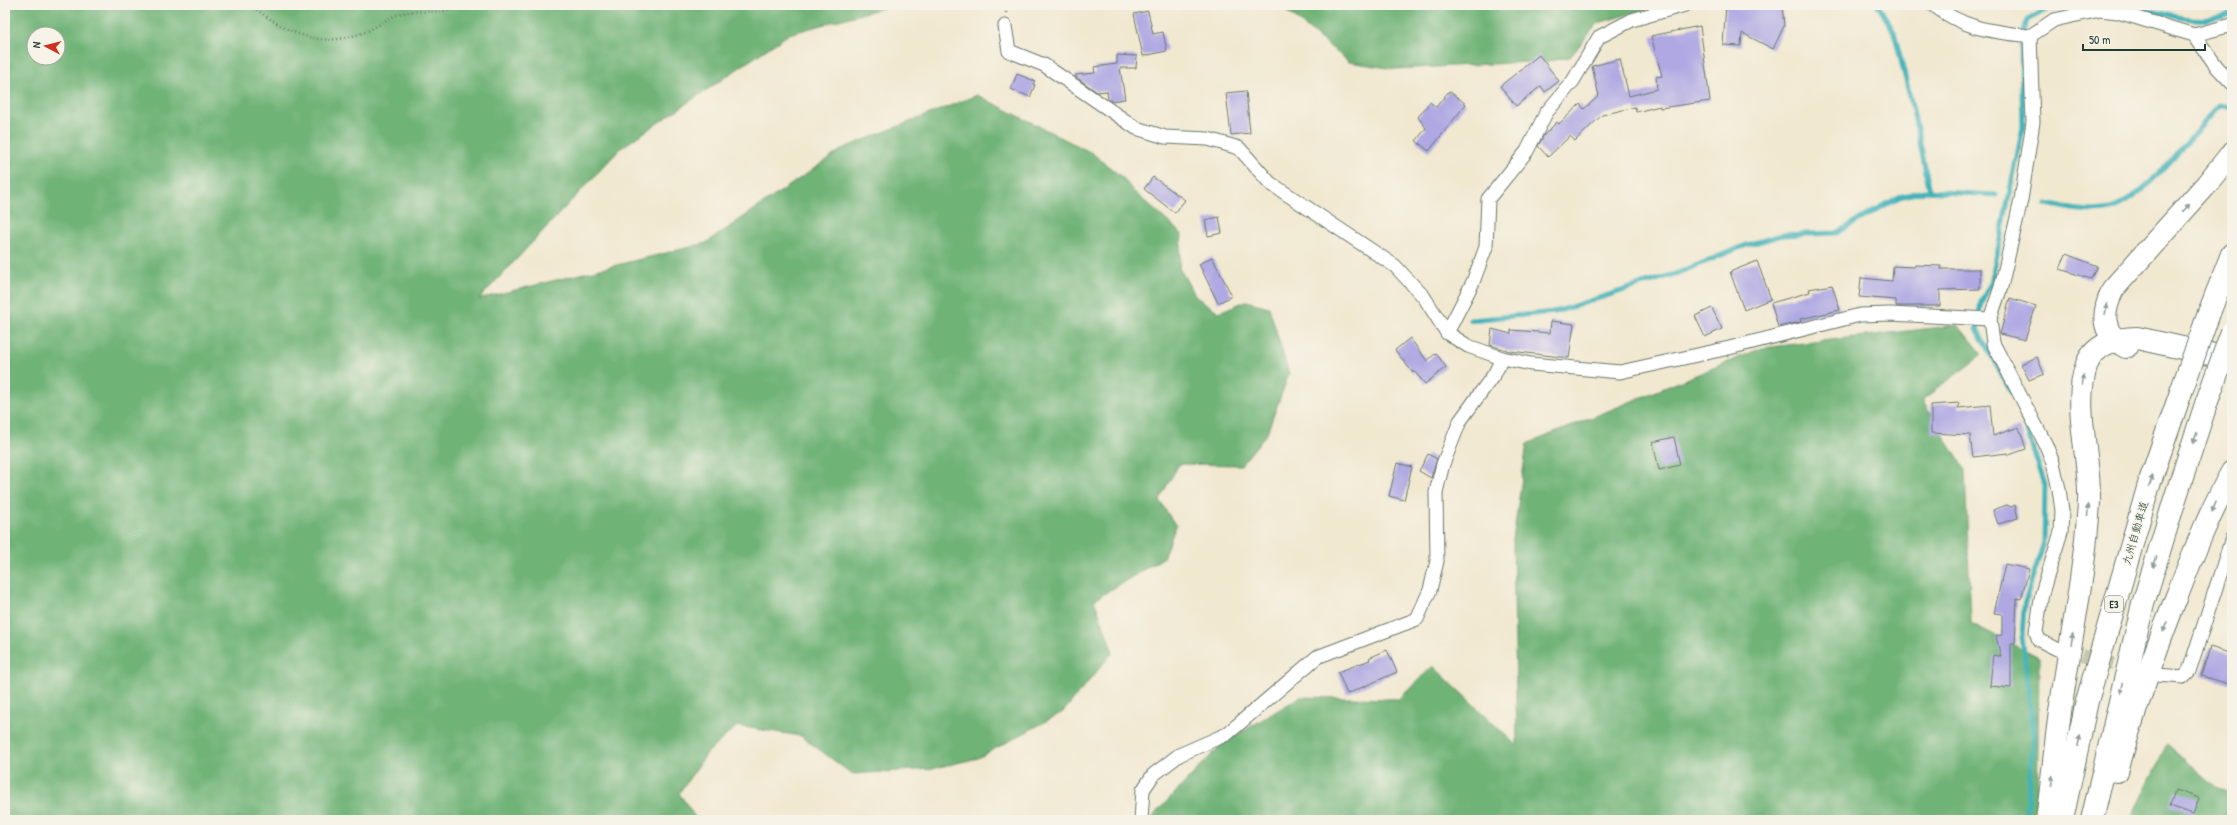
<svg xmlns="http://www.w3.org/2000/svg" width="2237" height="825" font-family="'Patrick Hand','Klee One',sans-serif">
<style>
.forest{fill:#70b377;stroke:#487856;fill-rule:evenodd}
.lines{fill:none;stroke-linecap:round;stroke-linejoin:round}
.stream{stroke:#43b3ba;stroke-width:5}
.building{fill:#afa8e3}
.street-tunnel{stroke:#c7c6b1;stroke-width:13;stroke-dasharray:13 6;stroke-linecap:butt}
.street-casing{stroke:#68796b;stroke-width:15}
.highway-casing{stroke:#68796b;stroke-width:24}
.path{stroke:#68796b;stroke-width:2.5;stroke-dasharray:1 3;stroke-linecap:butt}
.street{stroke:#fff;stroke-width:13}
.highway{stroke:#fff;stroke-width:22}
.highway-bridge-casing{stroke:#68796b;stroke-width:24;stroke-linecap:butt}
.highway-bridge{stroke:#fff;stroke-width:22}
.oneway{fill:#8f9e9a}
.labels{text-anchor:middle;stroke-width:3;stroke-linejoin:round;paint-order:stroke}
.shield{fill:#f7f3e8;stroke:#60746a;stroke-width:1}
.shield-label{font-size:10px;font-weight:bold;fill:#1f3d34}
.street-label{font-size:11px;fill:#1f3d34;stroke:#f7f3e8}
</style>
<rect width="100%" height="100%" fill="#f7f3e8"/>
<filter id="ink" filterUnits="userSpaceOnUse"><feTurbulence type="fractalNoise" baseFrequency=".025" numOctaves="2"/><feDisplacementMap in="SourceGraphic" scale="8" xChannelSelector="R" yChannelSelector="G"/><feConvolveMatrix kernelMatrix="1 2 1 2 8 2 1 2 1" color-interpolation-filters="sRGB"/></filter>
<filter id="wash" filterUnits="userSpaceOnUse"><feTurbulence type="fractalNoise" baseFrequency=".012" numOctaves="4" result="noise"/><feDisplacementMap in="SourceGraphic" scale="16" xChannelSelector="R" yChannelSelector="G"/><feGaussianBlur stdDeviation="0.9" result="paint"/><feColorMatrix in="noise" values="0 0 0 0 0 0 0 0 0 0 0 0 0 0 0 0 0 1.4 0 .05"/><feComposite in="paint" operator="in"/></filter>
<g filter="url(#wash)">
<rect width="100%" height="100%" fill="#f1e8d0"/>
<!-- forest -->
<g class="forest">
<path d="M5,5H893L789,34L621,148L479,299L706,243L844,148L977,95L1092,153L1123,178L1133,191L1182,234L1179,268L1196,297L1219,312L1246,301L1269,307L1289,374L1267,433L1241,465L1179,464L1159,500L1176,526L1163,558L1094,600L1113,652L1063,712L978,758L932,769L852,774L801,736L737,726L708,752L679,793L697,820H5ZM34,34H58V58H34Z"/>
<polygon points="1279,5 1660,5 1598,23 1570,57 1548,61 1395,69 1349,62"/>
<polygon points="1958,325 1982,355 1922,400 1965,470 1971,623 2039,658 2037,820 1149,820 1223,743 1300,697 1399,699 1433,666 1517,746 1513,539 1527,444 1762,348"/>
<polygon points="2167,744 2217,787 2232,794 2232,820 2130,820"/>
</g>
<g class="lines">
<!-- stream -->
<g class="stream">
<polyline points="1878,5 1894,32 1911,101 1930,191"/>
<path d="M2131,5C2162,13 2201,28 2232,13"/>
<path d="M2047,204C2067,208 2090,214 2110,209C2144,200 2195,132 2219,105L2232,108"/>
<polyline points="1470,320 1555,312 1678,273 1744,246 1782,235 1836,233 1899,197 1924,191 1996,195"/>
<polyline points="2011,392 1977,329 1981,302 1991,283 2023,127 2021,47 2027,20 2048,9 2070,5"/>
<polyline points="2018,404 2045,485 2044,542 2024,605 2022,637 2034,735 2025,820"/>
</g>
</g>
<g id="blocks">
<!-- building -->
<g class="building">
<polygon points="1726,5 1782,5 1784,26 1773,49 1742,33 1741,46 1723,45"/>
<polygon points="1148,11 1153,34 1163,32 1167,51 1143,56 1134,14"/>
<polygon points="1700,26 1710,101 1660,108 1660,106 1636,112 1635,107 1602,115 1575,141 1570,136 1548,157 1538,146 1544,135 1557,122 1559,124 1580,104 1584,109 1599,96 1592,66 1620,59 1629,96 1657,89 1656,77 1662,76 1651,36"/>
<polygon points="1117,55 1137,56 1136,68 1120,68 1125,99 1111,101 1108,99 1107,91 1097,92 1076,77 1075,75 1095,73 1094,67 1117,64"/>
<polygon points="1539,55 1559,81 1545,92 1541,86 1516,106 1500,86"/>
<polygon points="1017,74 1035,81 1033,84 1035,85 1030,97 1011,89"/>
<polygon points="1246,91 1250,133 1231,135 1226,93"/>
<polygon points="1449,91 1466,104 1429,151 1416,141 1426,128 1418,117 1430,102 1436,107"/>
<polygon points="1153,177 1185,200 1175,213 1144,189"/>
<polygon points="1219,217 1222,233 1208,236 1205,220"/>
<polygon points="2066,254 2097,266 2091,279 2060,269"/>
<polygon points="1212,257 1232,296 1218,303 1199,264"/>
<polygon points="1757,261 1771,299 1744,310 1730,272"/>
<polygon points="1915,265 1941,266 1941,269 1980,269 1980,289 1940,290 1940,306 1896,306 1896,300 1859,297 1861,278 1892,281 1893,266 1914,267"/>
<polygon points="1832,285 1840,310 1800,319 1801,322 1778,327 1771,303 1810,292 1809,289"/>
<polygon points="2010,298 2036,306 2025,340 2000,334"/>
<polygon points="1712,308 1722,329 1705,337 1695,316"/>
<polygon points="1551,321 1574,324 1569,358 1510,351 1490,345 1492,329 1511,334 1511,330 1550,333"/>
<polygon points="1410,338 1427,361 1436,353 1446,367 1425,384 1414,371 1413,373 1395,350"/>
<polygon points="2037,357 2044,374 2029,380 2021,364"/>
<polygon points="1959,403 1958,408 1990,405 1993,436 2019,427 2026,449 2009,455 2008,453 1973,457 1970,435 1931,433 1931,405"/>
<polygon points="1674,437 1680,465 1659,470 1653,442"/>
<polygon points="1428,454 1437,459 1431,478 1419,471"/>
<polygon points="1397,463 1412,467 1404,500 1389,496"/>
<polygon points="2007,505 2011,507 2015,505 2018,518 1998,524 1993,510"/>
<polygon points="2005,564 2029,569 2021,599 2017,598 2015,643 2011,643 2011,688 1990,686 1993,655 2001,657 1996,636 2002,635 2002,614 1994,613"/>
<polygon points="2210,647 2232,654 2232,674 2229,684 2201,676"/>
<polygon points="1387,650 1397,672 1347,694 1338,672 1370,660 1369,658"/>
<polygon points="2175,790 2199,798 2193,814 2170,806"/>
</g>
</g>
</g>
<g filter="url(#ink)">
<use href="#blocks" fill-opacity="0" stroke="#68796b" stroke-width="1"/>
<g class="lines">
<!-- street-tunnel -->
<polyline class="street-tunnel" points="2064,651 2134,669"/>
<defs>
<g id="street">
<path d="M1933,5C1967,30 1990,31 2030,36L2054,20L2100,10L2118,12L2194,35L2217,67L2232,83"/>
<polyline points="1005,26 1009,51 1044,65 1136,128 1165,137 1208,139 1239,148 1270,183 1395,266 1424,297 1447,333 1468,346 1502,358 1531,364 1620,372 1729,348 1860,315 1890,314 1990,319"/>
<polyline points="2194,35 2232,25"/>
<polyline points="2030,36 2033,122 2021,200 2001,287 1990,319 1993,343 2046,445 2053,463 2059,489 2062,511 2061,532 2042,593 2036,632 2039,640 2057,649"/>
<polyline points="1447,333 1473,282 1486,247 1488,199 1527,151 1546,113 1573,81 1599,37 1632,20 1685,5"/>
<polyline points="2157,675 2183,677 2189,671 2232,538"/>
<polyline points="1141,820 1143,790 1153,775 1179,755 1227,734 1317,657 1417,619 1430,590 1437,561 1436,492 1443,464 1460,421 1495,373 1502,358"/>
</g>
<g id="highway">
<polyline points="2209,313 2232,254"/>
<path d="M2126,347C2100,333 2102,313 2113,289L2207,184L2232,153"/>
<path d="M2117,771C2133,713 2153,657 2175,601C2192,557 2209,513 2232,472"/>
<path d="M2047,820C2052,784 2055,748 2060,712C2070,642 2085,573 2089,502C2091,459 2072,405 2087,364C2095,344 2117,338 2137,338L2232,359"/>
<polyline points="2062,820 2087,701 2150,481 2181,392"/>
<polyline points="2092,820 2143,604 2175,499 2207,401"/>
</g>
</defs>
<!-- street casing -->
<use href="#street" class="street-casing"/>
<!-- highway casing -->
<use href="#highway" class="highway-casing"/>
<!-- path -->
<g class="path">
<path d="M250,5C286,31 315,50 362,33C376,29 388,16 403,13C423,8 443,17 462,5"/>
<polyline points="1006,13 1006,5"/>
</g>
<!-- street -->
<use href="#street" class="street"/>
<!-- highway -->
<use href="#highway" class="highway"/>
<defs>
<g id="highway-bridge">
<polyline points="2181,392 2209,313"/>
<polyline points="2207,401 2232,332"/>
</g>
</defs>
<!-- highway-bridge casing -->
<use href="#highway-bridge" class="highway-bridge-casing"/>
<!-- highway-bridge -->
<use href="#highway-bridge" class="highway-bridge"/>
</g>
<!-- one-way arrows -->
<defs><path id="oneway-solid" d="M-6-.8H1V-3.2L6.5 0L1 3.2V.8H-6Z"/></defs>
<g class="oneway">
<use href="#oneway-solid" transform="translate(2186 208) rotate(-48)"/>
<use href="#oneway-solid" transform="translate(2106 309) rotate(-81)"/>
<use href="#oneway-solid" transform="translate(2083 380) rotate(-81)"/>
<use href="#oneway-solid" transform="translate(2195 438) rotate(109)"/>
<use href="#oneway-solid" transform="translate(2151 481) rotate(-72)"/>
<use href="#oneway-solid" transform="translate(2214 507) rotate(113)"/>
<use href="#oneway-solid" transform="translate(2088 510) rotate(-85)"/>
<use href="#oneway-solid" transform="translate(2155 562) rotate(107)"/>
<use href="#oneway-solid" transform="translate(2165 627) rotate(111)"/>
<use href="#oneway-solid" transform="translate(2072 639) rotate(-82)"/>
<use href="#oneway-solid" transform="translate(2122 688) rotate(104)"/>
<use href="#oneway-solid" transform="translate(2079 741) rotate(-78)"/>
<use href="#oneway-solid" transform="translate(2052 781) rotate(-83)"/>
</g>
</g>
<g class="labels">
<!-- shield labels -->
<rect class="shield" x="2105" y="596" width="18" height="16" rx="3"/>
<g class="shield-label">
<text x="2114" y="608">E3</text>
</g>
<!-- street labels -->
<g class="street-label">
<text transform="translate(2135 533) rotate(-74)" y="4">九州自動車道</text>
</g>
</g>
<!-- margin -->
<rect width="2237" height="825" fill="none" stroke="#f7f3e8" stroke-width="20"/>
<!-- north arrow -->
<g transform="translate(46 46) rotate(277)"><circle r="19" fill="#f7f3e8" stroke="#a1aaa0"/>
<path d="M0-3L7 15L0 10L-7 15Z" fill="#c8321e"/>
<text y="-6" font-size="11" font-weight="bold" text-anchor="middle" fill="#1f3d34">N</text>
</g>
<!-- scale -->
<path d="M2083 44v6h122v-6" fill="none" stroke="#1f3d34" stroke-width="2"/>
<text x="2089" y="44" font-size="12" fill="#1f3d34" stroke="#f7f3e8" stroke-width="3" paint-order="stroke">50 m</text>
</svg>
